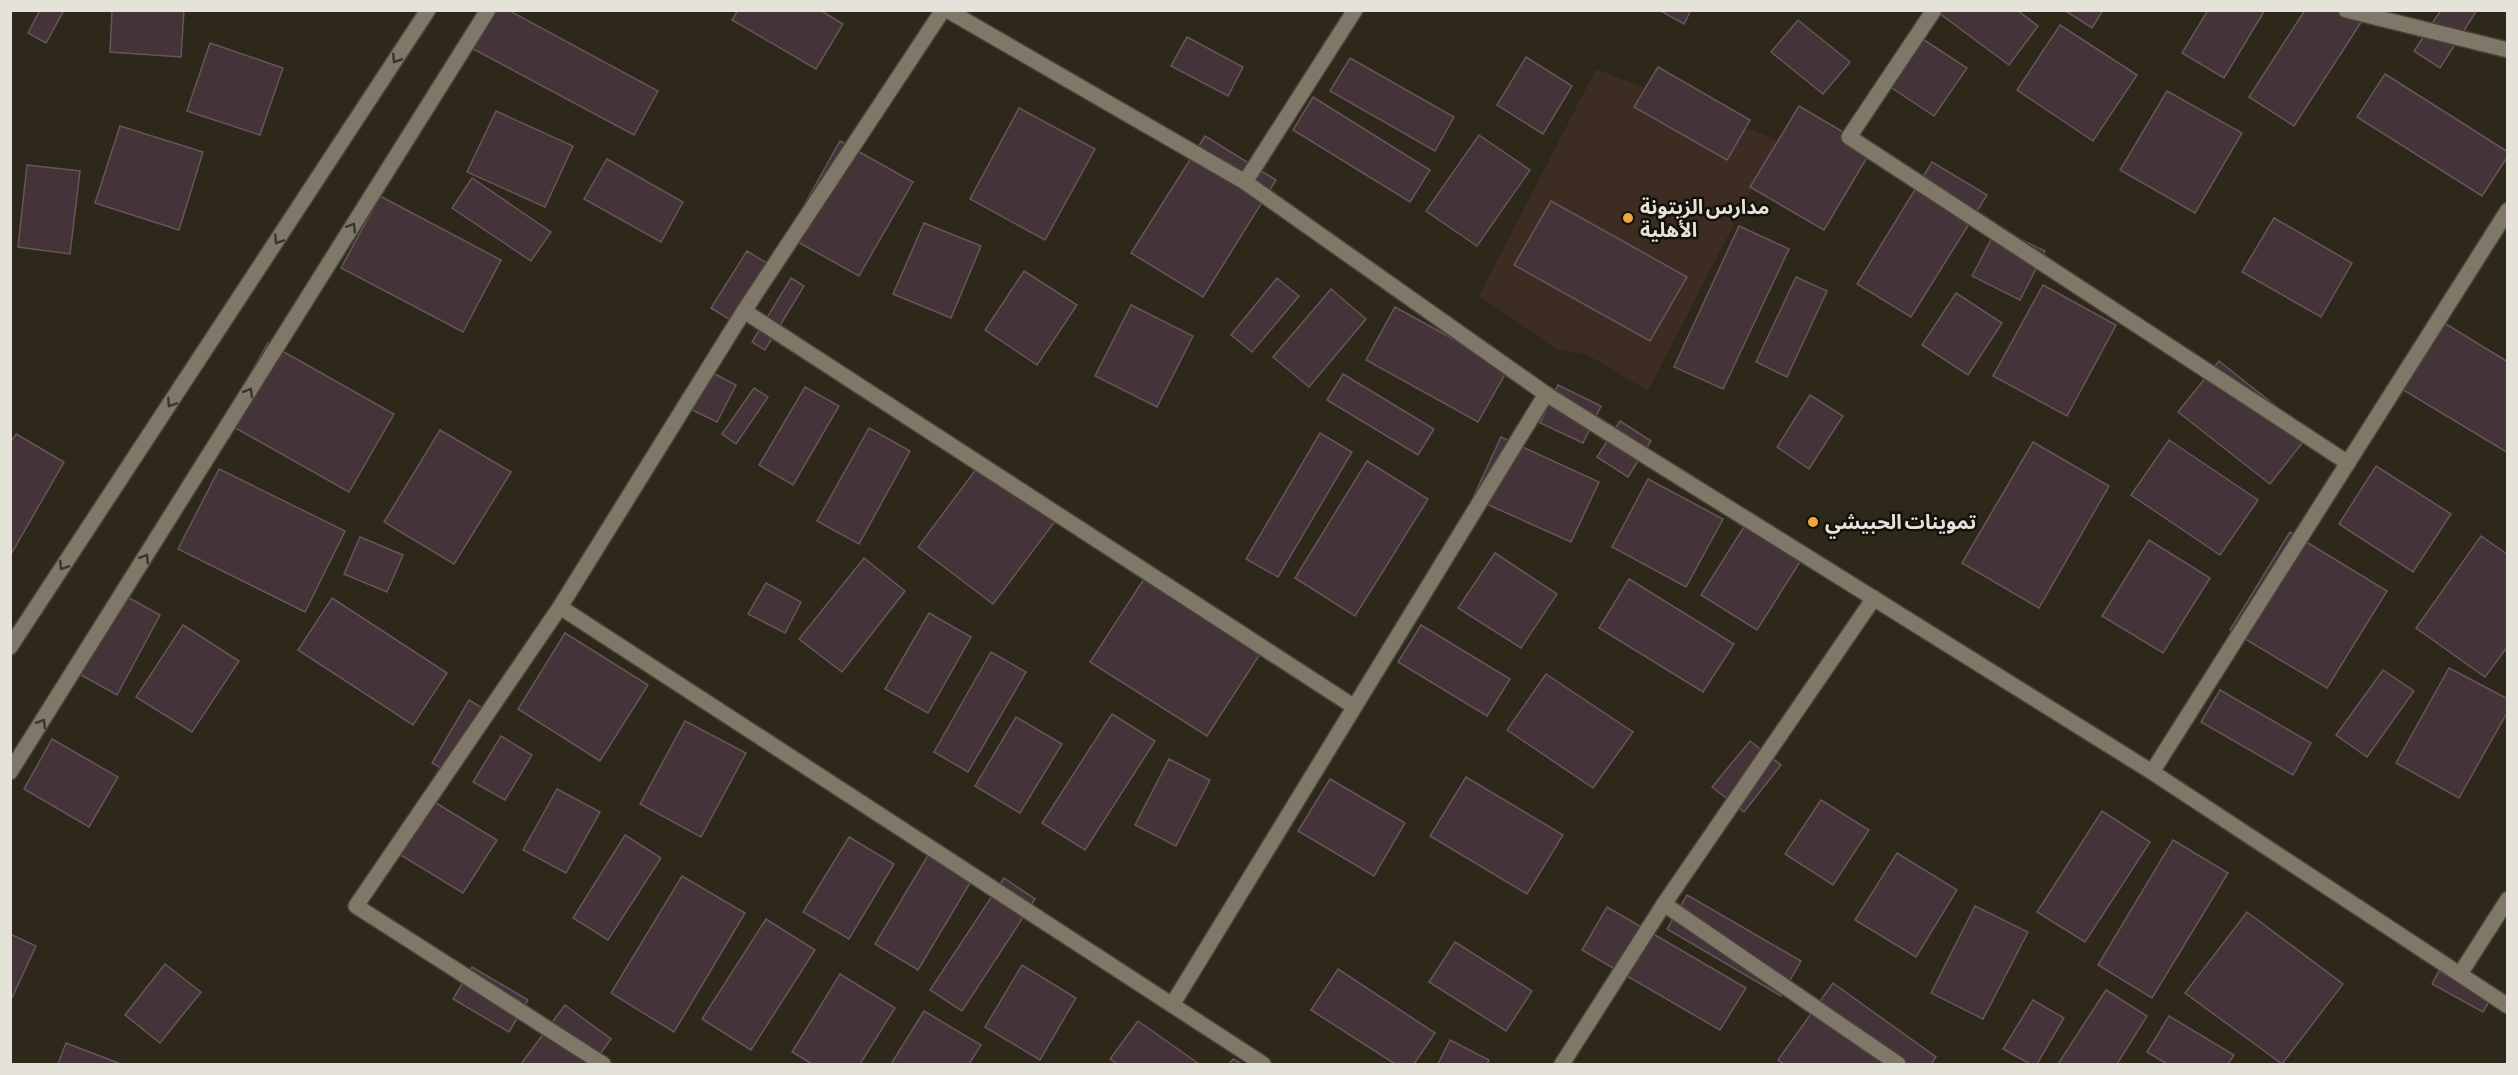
<svg xmlns="http://www.w3.org/2000/svg" width="2518" height="1075" font-family="'Asap Condensed','Noto Sans Arabic',sans-serif">
<style>
.education{fill:#3d2c22}
.building{fill:#443439;stroke:#67555b;stroke-width:1.5}
.lines{fill:none;stroke-linecap:round;stroke-linejoin:round}
.minor-casing{stroke:#484338;stroke-width:18}
.minor{stroke:#7f7868;stroke-width:15}
.oneway{stroke:#39352c}
.poi-dot{fill:#efa73d;stroke:#14110b;stroke-width:2}
.labels{text-anchor:middle;stroke-width:5;stroke-linejoin:round;paint-order:stroke}
.poi-label{font-size:20px;font-weight:bold;fill:#e5e2d9;stroke:#14110b;text-anchor:start}
</style>
<rect width="100%" height="100%" fill="#2e281a"/>
<!-- education -->
<polygon class="education" points="1596,69 1777,140 1648,391 1586,354 1557,349 1479,296"/>
<!-- building -->
<g class="building">
<polygon points="40,10 64,10 46,43 28,33"/>
<polygon points="112,10 184,10 181,57 110,52"/>
<polygon points="482,10 508,10 658,91 634,135 464,44"/>
<polygon points="738,10 820,10 843,24 816,69 732,20"/>
<polygon points="1659,10 1691,10 1684,24"/>
<polygon points="1941,10 2017,10 2038,26 2009,65 1939,13"/>
<polygon points="2064,10 2103,10 2092,28"/>
<polygon points="2208,10 2265,10 2224,78 2182,53"/>
<polygon points="2305,10 2369,10 2294,126 2249,97"/>
<polygon points="2441,10 2477,10 2440,68 2414,51"/>
<polygon points="1798,20 1850,62 1823,94 1771,52"/>
<polygon points="2060,25 2137,75 2093,141 2017,90"/>
<polygon points="1187,37 1243,67 1228,96 1171,66"/>
<polygon points="1921,38 1967,68 1934,116 1889,86"/>
<polygon points="210,43 283,68 260,135 187,111"/>
<polygon points="1526,57 1572,86 1543,134 1497,105"/>
<polygon points="1350,58 1454,117 1435,151 1330,91"/>
<polygon points="1658,67 1750,120 1727,160 1634,107"/>
<polygon points="2385,74 2508,152 2508,156 2482,196 2357,117"/>
<polygon points="2167,91 2242,133 2195,213 2120,170"/>
<polygon points="1313,97 1430,170 1410,202 1293,130"/>
<polygon points="1799,106 1872,149 1824,230 1750,187"/>
<polygon points="1019,108 1095,149 1045,240 970,199"/>
<polygon points="496,111 573,146 545,207 467,172"/>
<polygon points="120,126 203,152 179,230 95,203"/>
<polygon points="1479,135 1530,170 1477,246 1426,211"/>
<polygon points="1205,136 1276,180 1203,297 1131,253"/>
<polygon points="840,141 913,182 859,276 787,236"/>
<polygon points="607,159 683,202 661,242 584,199"/>
<polygon points="1932,162 1987,195 1911,317 1857,284"/>
<polygon points="27,165 80,171 70,254 18,247"/>
<polygon points="472,178 551,232 531,261 452,208"/>
<polygon points="380,196 501,260 463,332 341,268"/>
<polygon points="1551,201 1687,277 1650,341 1514,265"/>
<polygon points="2274,218 2352,263 2321,317 2242,272"/>
<polygon points="924,223 981,246 951,318 893,294"/>
<polygon points="1739,226 1789,249 1723,389 1674,367"/>
<polygon points="1997,228 2045,251 2020,300 1972,276"/>
<polygon points="747,251 773,267 737,324 711,308"/>
<polygon points="1024,271 1077,305 1037,365 985,330"/>
<polygon points="1796,277 1827,291 1787,377 1756,362"/>
<polygon points="791,278 804,286 765,350 752,342"/>
<polygon points="1277,278 1299,296 1252,352 1231,335"/>
<polygon points="2043,285 2116,325 2067,416 1993,376"/>
<polygon points="1331,289 1366,319 1309,387 1273,357"/>
<polygon points="1956,293 2002,323 1968,375 1922,345"/>
<polygon points="1131,305 1193,336 1157,407 1095,376"/>
<polygon points="1395,307 1508,369 1478,422 1366,360"/>
<polygon points="2441,321 2508,362 2508,453 2400,388"/>
<polygon points="268,343 394,414 349,492 223,421"/>
<polygon points="2219,361 2310,433 2270,484 2178,412"/>
<polygon points="709,371 736,385 717,422 690,409"/>
<polygon points="1343,374 1434,429 1418,455 1327,400"/>
<polygon points="1558,385 1601,406 1583,443 1540,423"/>
<polygon points="805,387 839,406 793,485 759,465"/>
<polygon points="754,388 768,397 736,444 722,434"/>
<polygon points="1810,395 1843,416 1809,469 1777,447"/>
<polygon points="1620,421 1651,441 1628,477 1597,457"/>
<polygon points="869,428 910,451 859,544 817,521"/>
<polygon points="440,430 511,472 454,564 384,522"/>
<polygon points="1320,433 1352,452 1278,577 1246,559"/>
<polygon points="16,434 64,462 10,556 10,443"/>
<polygon points="1501,437 1599,482 1571,542 1473,498"/>
<polygon points="2169,440 2258,500 2220,555 2131,495"/>
<polygon points="2033,442 2109,486 2039,608 1962,563"/>
<polygon points="1367,461 1428,499 1355,616 1295,578"/>
<polygon points="980,464 1056,520 993,604 918,547"/>
<polygon points="2376,466 2451,514 2413,572 2339,524"/>
<polygon points="219,469 345,531 305,612 178,549"/>
<polygon points="1648,479 1723,519 1686,587 1612,547"/>
<polygon points="1747,522 1803,557 1757,630 1701,595"/>
<polygon points="2290,532 2387,591 2327,688 2230,630"/>
<polygon points="2481,536 2508,555 2508,646 2485,677 2416,628"/>
<polygon points="360,537 403,555 387,592 344,574"/>
<polygon points="2149,540 2210,578 2163,653 2102,616"/>
<polygon points="1495,553 1557,594 1521,648 1458,608"/>
<polygon points="864,558 905,591 842,672 799,639"/>
<polygon points="1144,579 1260,654 1207,736 1090,662"/>
<polygon points="1629,579 1734,644 1703,692 1599,628"/>
<polygon points="766,583 801,602 785,633 748,614"/>
<polygon points="115,590 160,615 117,695 72,670"/>
<polygon points="332,598 447,673 413,725 298,650"/>
<polygon points="929,613 971,637 928,713 885,689"/>
<polygon points="183,625 239,661 192,732 136,697"/>
<polygon points="1421,625 1510,679 1487,716 1398,662"/>
<polygon points="565,633 648,685 600,761 518,709"/>
<polygon points="991,652 1026,672 968,772 934,752"/>
<polygon points="2449,668 2508,699 2508,711 2459,798 2396,763"/>
<polygon points="2383,670 2414,691 2367,757 2336,735"/>
<polygon points="1546,674 1633,732 1593,788 1507,730"/>
<polygon points="2220,690 2311,743 2293,775 2201,722"/>
<polygon points="469,700 489,712 453,775 432,763"/>
<polygon points="1112,714 1155,741 1085,850 1042,823"/>
<polygon points="1016,717 1062,744 1020,813 975,786"/>
<polygon points="685,721 746,753 701,837 640,804"/>
<polygon points="501,736 532,755 505,800 473,782"/>
<polygon points="52,739 118,777 89,827 24,789"/>
<polygon points="1750,741 1781,765 1744,812 1712,787"/>
<polygon points="1169,759 1210,780 1176,846 1135,825"/>
<polygon points="1466,777 1563,835 1527,894 1430,836"/>
<polygon points="1330,779 1405,823 1374,876 1298,831"/>
<polygon points="557,789 600,812 566,873 523,850"/>
<polygon points="431,800 497,840 463,893 399,854"/>
<polygon points="1821,800 1869,830 1833,885 1785,854"/>
<polygon points="2102,811 2150,842 2085,942 2037,912"/>
<polygon points="625,835 661,858 608,940 573,918"/>
<polygon points="849,837 894,864 849,939 803,912"/>
<polygon points="2173,840 2228,873 2152,998 2098,965"/>
<polygon points="930,852 973,878 918,970 875,944"/>
<polygon points="1897,853 1957,890 1916,957 1855,920"/>
<polygon points="682,876 745,913 674,1032 611,993"/>
<polygon points="1004,878 1035,899 962,1011 930,990"/>
<polygon points="1687,895 1801,961 1781,996 1667,929"/>
<polygon points="1975,906 2028,932 1983,1019 1931,993"/>
<polygon points="1607,907 1746,988 1720,1030 1582,950"/>
<polygon points="2247,912 2343,984 2282,1064 2185,993"/>
<polygon points="766,919 815,950 751,1050 702,1019"/>
<polygon points="10,934 36,946 10,1002"/>
<polygon points="1455,942 1532,991 1506,1031 1429,982"/>
<polygon points="165,964 201,992 160,1043 125,1015"/>
<polygon points="1022,965 1076,998 1040,1060 985,1027"/>
<polygon points="472,967 528,1000 509,1032 453,999"/>
<polygon points="1338,969 1435,1033 1414,1064 1395,1064 1311,1010"/>
<polygon points="2439,971 2490,1000 2483,1012 2432,984"/>
<polygon points="840,974 895,1008 860,1064 812,1064 792,1052"/>
<polygon points="1833,983 1936,1057 1931,1064 1784,1064 1778,1060"/>
<polygon points="2106,990 2147,1016 2117,1064 2058,1064"/>
<polygon points="2033,1000 2064,1018 2037,1064 2030,1064 2003,1049"/>
<polygon points="565,1005 611,1039 593,1064 521,1064"/>
<polygon points="924,1011 981,1045 969,1064 891,1064"/>
<polygon points="2169,1016 2234,1055 2228,1064 2167,1064 2147,1052"/>
<polygon points="1138,1021 1199,1064 1117,1064 1110,1059"/>
<polygon points="1450,1040 1489,1060 1487,1064 1438,1064"/>
<polygon points="66,1043 121,1064 58,1064"/>
<polygon points="1233,1059 1242,1064 1229,1064"/>
</g>
<g class="lines">
<defs>
<g id="minor">
<polyline points="947,10 1245,182 1546,394 2152,772 2508,1006"/>
<polyline points="1934,10 1849,137 2348,463"/>
<polyline points="2346,10 2508,50"/>
<polyline points="1245,182 1355,10"/>
<polyline points="744,311 1353,706"/>
<polyline points="560,607 1263,1064"/>
<polyline points="10,647 428,10"/>
<polyline points="10,772 488,10"/>
<polyline points="2152,772 2508,210"/>
<polyline points="1664,904 1898,1064"/>
<polyline points="2460,974 2508,899"/>
<polyline points="1172,1005 1546,394"/>
<polyline points="603,1064 356,906 560,607 744,311 943,10"/>
<polyline points="1562,1064 1664,904 1874,598"/>
</g>
</defs>
<!-- minor casing -->
<use href="#minor" class="minor-casing"/>
<!-- minor -->
<use href="#minor" class="minor"/>
</g>
<!-- one-way arrows -->
<defs><path id="oneway-chevron" d="M-2-3.5L2.5 0L-2 3.5" fill="none" stroke-width="1.6" stroke-linecap="round" stroke-linejoin="round" transform="scale(1.5)"/></defs>
<g class="oneway">
<use href="#oneway-chevron" transform="translate(396 59) rotate(123)"/>
<use href="#oneway-chevron" transform="translate(352 227) rotate(-58)"/>
<use href="#oneway-chevron" transform="translate(278 240) rotate(123)"/>
<use href="#oneway-chevron" transform="translate(249 392) rotate(-58)"/>
<use href="#oneway-chevron" transform="translate(171 403) rotate(123)"/>
<use href="#oneway-chevron" transform="translate(145 558) rotate(-58)"/>
<use href="#oneway-chevron" transform="translate(63 566) rotate(123)"/>
<use href="#oneway-chevron" transform="translate(42 723) rotate(-58)"/>
</g>
<!-- markers -->
<g class="poi-dot">
<circle cx="1628" cy="218" r="6"/>
<circle cx="1813" cy="522" r="6"/>
</g>
<g class="labels">
<!-- poi labels -->
<g class="poi-label">
<text x="1640" y="214">مدارس الزيتونة<tspan x="1640" dy="23">الأهلية</tspan></text>
<text x="1825" y="529">تموينات الحبيشي</text>
</g>
</g>
<!-- border -->
<rect width="2518" height="1075" fill="none" stroke="#e5e2d9" stroke-width="24"/>
</svg>
